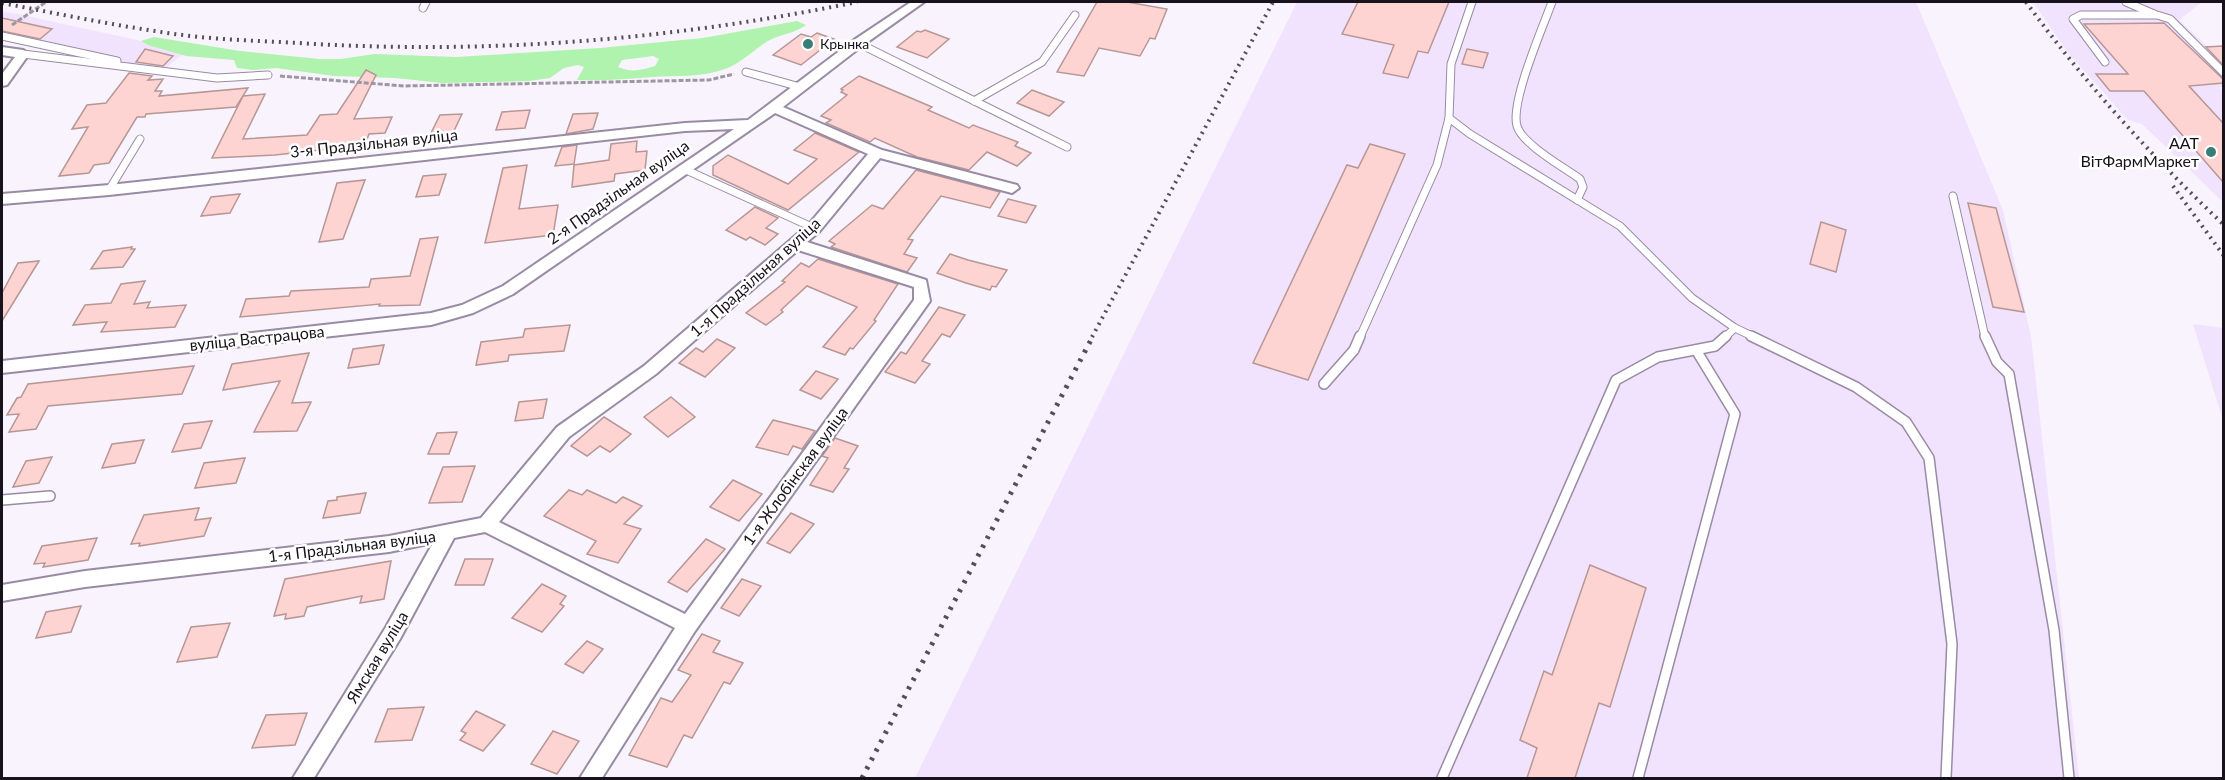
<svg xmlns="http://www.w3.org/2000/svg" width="2225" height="780" font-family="Lato,sans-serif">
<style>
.built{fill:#f1e3fd}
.green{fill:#aff3ae;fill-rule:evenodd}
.building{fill:#fed4d2;stroke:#b79796;stroke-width:1.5}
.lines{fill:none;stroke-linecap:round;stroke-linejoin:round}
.service-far1-casing{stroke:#988ba3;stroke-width:9}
.service-casing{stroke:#988ba3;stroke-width:12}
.minor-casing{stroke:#988ba3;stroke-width:4}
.path{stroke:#9d97a1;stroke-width:3;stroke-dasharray:5 2;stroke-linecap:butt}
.service-far1{stroke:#fff;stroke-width:7}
.service{stroke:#fff;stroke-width:9}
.minor{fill:#fff;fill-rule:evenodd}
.rail-far1{stroke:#534e57;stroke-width:4;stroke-dasharray:2 5;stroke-linecap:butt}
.rail{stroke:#534e57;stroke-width:5;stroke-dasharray:3 7;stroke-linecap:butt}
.poi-dot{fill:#377e77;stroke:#fff;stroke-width:2}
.labels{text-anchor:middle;stroke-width:5;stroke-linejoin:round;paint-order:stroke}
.far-poi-label{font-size:14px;fill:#17121b;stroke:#fff;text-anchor:start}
.street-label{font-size:16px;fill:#17121b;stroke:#fff}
.poi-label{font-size:16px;fill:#17121b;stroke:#fff;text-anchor:end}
</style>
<rect width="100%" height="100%" fill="#f9f3fe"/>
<!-- built -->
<g class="built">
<polygon points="1297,2 1916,2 2003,210 2031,336 2079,778 915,778"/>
<polygon points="2033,2 2202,2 2179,20 2223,61 2223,87 2219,87 2224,92 2223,202 2142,124 2128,120 2069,54"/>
<polygon points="2,12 18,14 187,51 163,70 2,41"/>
<polygon points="2193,324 2223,328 2223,420"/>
</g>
<!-- green -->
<path class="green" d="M797,21L806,25C794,34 780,34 768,41C753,50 742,63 725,69C701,78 677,75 652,77C627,79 603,81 577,80L584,67L578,65L564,68L550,78L529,81L442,83L395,78L334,76L276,68L253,70L237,68L234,60L186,56L148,45L141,41L154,37L240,51L320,59H341L374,54L456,57L600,48L703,38ZM653,56L659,59L655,66C642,70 631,73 618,67L622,60Z"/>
<!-- building -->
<g class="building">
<polygon points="1097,2 1127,2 1167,9 1155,39 1150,38 1140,56 1099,48 1084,76 1057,72"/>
<polygon points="1358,2 1449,2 1428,53 1418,51 1408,78 1383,73 1394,45 1342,34"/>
<polygon points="2,18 52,29 40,39 2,31"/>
<polygon points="2164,23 2223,79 2223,83 2189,86 2223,123 2223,182 2144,91 2110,91 2096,74 2128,74 2084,24"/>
<polygon points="925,30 949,39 927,58 897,47 917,31 921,32"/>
<polygon points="817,33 834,39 801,65 773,55 801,34 811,37"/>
<polygon points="2223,46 2223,65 2206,47"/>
<polygon points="145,49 173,56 163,66 136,62"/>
<polygon points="1467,49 1488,53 1483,68 1462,64"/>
<polygon points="366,70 376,75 354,119 392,117 385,133 369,134 365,145 275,155 212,158 243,96 265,94 243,139 307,135 320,115 337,114"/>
<polygon points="129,73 152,76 148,80 163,79 155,91 162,91 159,96 248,88 236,107 146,114 145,117 137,117 109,163 94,165 89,173 59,176 88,127 72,129 87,105 106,103"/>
<polygon points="859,76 932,107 928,110 969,128 973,125 1018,142 1015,146 1031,153 1017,166 987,152 969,170 917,157 875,138 870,142 826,123 831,120 821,116 847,95 841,92 843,90 841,89"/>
<polygon points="1032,90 1064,102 1049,116 1017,103"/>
<polygon points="530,110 525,128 496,130 502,112"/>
<polygon points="598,113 593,129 566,134 573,114"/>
<polygon points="462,114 452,135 430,135 440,115"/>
<polygon points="815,133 859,152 788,210 713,175 713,166 728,155 788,184 817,159 794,150"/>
<polygon points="637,141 636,152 647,151 645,170 615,174 614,181 572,187 574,165 609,160 611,144"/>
<polygon points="1370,144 1405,154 1308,380 1253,363 1347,165 1358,168"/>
<polygon points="577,145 574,164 555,166 562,147"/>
<polygon points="527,165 519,209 558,205 553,235 485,243 503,168"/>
<polygon points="916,170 1000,192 990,208 941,196 908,239 913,240 904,254 917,258 907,272 831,247 835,244 829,241 872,205 883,209"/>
<polygon points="446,174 439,195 416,197 423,176"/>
<polygon points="365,180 343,239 319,242 337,183"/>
<polygon points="240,194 230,213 201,216 211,197"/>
<polygon points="1008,199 1036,206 1026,223 998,216"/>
<polygon points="1968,203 1996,208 2024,312 1993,307"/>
<polygon points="755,207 778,218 766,228 778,234 765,245 750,237 746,240 726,230"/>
<polygon points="1821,222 1846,230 1836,272 1810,264"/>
<polygon points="438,237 420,305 379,306 380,304 240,317 246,299 289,296 291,291 369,287 371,279 410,276 420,239"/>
<polygon points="132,247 131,249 135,249 123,267 91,269 103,251"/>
<polygon points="950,254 968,260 1007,270 996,287 992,286 990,290 966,283 937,273"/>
<polygon points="818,259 898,284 874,320 876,321 853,349 850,348 845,355 823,347 857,307 807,286 781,310 783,312 766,325 746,313 785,282 782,281 801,263 809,267"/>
<polygon points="39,261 2,321 2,293 18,263"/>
<polygon points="145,281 134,304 150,302 147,308 186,305 175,327 101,332 107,322 73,325 85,305 111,303 121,284"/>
<polygon points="939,307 965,315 950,337 942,334 922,361 930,364 915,383 885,372 901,352 906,354"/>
<polygon points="570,325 564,351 509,355 508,361 476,365 481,342 523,337 525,329"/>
<polygon points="717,339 735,348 705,377 679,363 696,348 703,352"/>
<polygon points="384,345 379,364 348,368 353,349"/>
<polygon points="309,353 292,403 311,402 297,431 254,432 280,381 223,390 232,364"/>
<polygon points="194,366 182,394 48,406 36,429 9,432 19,414 7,415 17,398 21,397 28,384"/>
<polygon points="816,371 838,379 821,399 800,390"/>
<polygon points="671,397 695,417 668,437 644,417"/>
<polygon points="547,399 543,418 515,421 519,402"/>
<polygon points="604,417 631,434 610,452 600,446 587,456 571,446"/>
<polygon points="773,420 809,429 815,431 802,449 793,446 788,455 756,447"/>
<polygon points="212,421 201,448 172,452 184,424"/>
<polygon points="457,432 449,454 428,454 437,433"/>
<polygon points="835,438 858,446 844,468 849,469 833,492 810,485 828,458 822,456"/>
<polygon points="144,440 135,463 102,468 112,444"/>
<polygon points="52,457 39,483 13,487 26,461"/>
<polygon points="245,458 236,483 195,488 204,463"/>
<polygon points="475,466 462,502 429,503 443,467"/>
<polygon points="733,480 762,494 739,521 710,507"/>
<polygon points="569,490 582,495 587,490 616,503 623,497 642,506 624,524 641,529 618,563 587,554 596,541 544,516"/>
<polygon points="366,493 360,513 323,518 328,501 337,500 337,497"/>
<polygon points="199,508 195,520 211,518 204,536 139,546 140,543 131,544 144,515"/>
<polygon points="791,513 814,524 790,553 767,543"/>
<polygon points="97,538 88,560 43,567 45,563 34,564 42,546"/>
<polygon points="706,539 725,549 687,592 668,582"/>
<polygon points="465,559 493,559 484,585 455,585"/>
<polygon points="391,561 384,599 360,603 362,596 307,607 304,616 285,619 286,614 274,616 285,579"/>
<polygon points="1590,565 1646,588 1610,707 1599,703 1575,778 1527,778 1537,748 1520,740 1544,671 1552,675"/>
<polygon points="742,579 761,586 739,616 721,608"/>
<polygon points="542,584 566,596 560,604 564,606 542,632 512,618"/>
<polygon points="81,606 71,632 36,638 46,612"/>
<polygon points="230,623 217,657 177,662 191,627"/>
<polygon points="702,634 720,641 713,652 743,663 730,684 724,682 692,738 684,735 667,767 629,755 661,698 672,702 691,675 678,670"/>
<polygon points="587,641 603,649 583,673 565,664"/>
<polygon points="424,707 412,740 375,742 388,709"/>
<polygon points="476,711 505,725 483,751 460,740 466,733 461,731"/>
<polygon points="307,713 295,745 252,748 266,715"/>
<polygon points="553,731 579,741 557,774 531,764"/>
</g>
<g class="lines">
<defs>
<g id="service-far1">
<polyline points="1472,2 1451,64 1449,118 1470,134 1620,226 1692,298 1735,328 1754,337"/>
<path d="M1552,2C1543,27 1510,102 1517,126C1522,144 1565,168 1580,179L1583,187L1577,200"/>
<polyline points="2126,2 2154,14"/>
<polyline points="423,8 426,2"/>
<polyline points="2,36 117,61"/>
<polyline points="858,43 1067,147"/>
<polyline points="23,54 217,78 268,75"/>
<polyline points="2105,62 2073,19 2081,15 2157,15 2170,19 2224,73"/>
<polyline points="746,72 800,87"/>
<polyline points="974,101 1042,62 1075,15"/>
<polyline points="684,169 814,228"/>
<polyline points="109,190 140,139"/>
<polyline points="1953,196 1985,337"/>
<polyline points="1360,337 1437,165 1449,118"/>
<polyline points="1725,337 1735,328"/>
</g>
<g id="service">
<polyline points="1751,336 1856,387 1906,422 1929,458 1952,644 1946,778"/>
<polyline points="1985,336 1997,362 2009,374 2054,630 2069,778"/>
<polyline points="1324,384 1354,350 1360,336"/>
<polyline points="2,500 50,496"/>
<polyline points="1442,778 1616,380 1658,357 1715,346 1726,336"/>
<polyline points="1638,778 1735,414 1696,350"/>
</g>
<g id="minor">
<path d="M911,2H924L862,46L783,107L882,150L1017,185L1019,188L1012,193L880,158L819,232L807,242L926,280L930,301L695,631L602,778H580L675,628L485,532L454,538L400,639L314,778H293L386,627L433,543L389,552L85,587L2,601V585L85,571L389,536L481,518L557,427L644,366L809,224L868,154L775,113L513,294L473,313L431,325L2,373V361L431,313L462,305L503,286L734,129L685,131L109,195L2,204V194L109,185L685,123L748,120L854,40ZM798,250L914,287V300L685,614L499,522L569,437L656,374Z"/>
<polygon points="2,47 23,50 29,54 7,85 2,86 2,74 15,57 2,55"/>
</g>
</defs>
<!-- service-far1 casing -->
<use href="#service-far1" class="service-far1-casing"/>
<!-- service casing -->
<use href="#service" class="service-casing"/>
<!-- minor casing -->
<use href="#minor" class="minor-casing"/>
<!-- path -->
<g class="path">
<polyline points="12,25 46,2"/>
<polyline points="280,76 404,86 709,80 734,74"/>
</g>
<!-- service-far1 -->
<use href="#service-far1" class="service-far1"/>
<!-- service -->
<use href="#service" class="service"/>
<!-- minor -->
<use href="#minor" class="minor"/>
<!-- rail-far1 -->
<g class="rail-far1">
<path d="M2026,2C2085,83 2151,156 2224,225"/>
<path d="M2,3C64,15 127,28 190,36C226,40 262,41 298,43C489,55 670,40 857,2"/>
<polyline points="2173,186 2224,256"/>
<polyline points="1092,337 1273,2"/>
</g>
<!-- rail -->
<polyline class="rail" points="862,778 1093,336"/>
</g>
<!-- markers -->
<g class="poi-dot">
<circle cx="808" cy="44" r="6"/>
<circle cx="2211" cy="152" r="6"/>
</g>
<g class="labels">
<!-- far-poi labels -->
<g class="far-poi-label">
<text x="820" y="49">Крынка</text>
</g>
<!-- street labels -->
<g class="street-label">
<text transform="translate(374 143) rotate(-6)" y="6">3-я Прадзільная вуліца</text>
<text transform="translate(618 192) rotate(-35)" y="6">2-я Прадзільная вуліца</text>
<text transform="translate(755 277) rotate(-42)" y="6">1-я Прадзільная вуліца</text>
<text transform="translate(257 338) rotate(-6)" y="6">вуліца Вастрацова</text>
<text transform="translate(795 476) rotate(-54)" y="6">1-я Жлобінская вуліца</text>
<text transform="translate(352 546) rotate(-7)" y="6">1-я Прадзільная вуліца</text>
<text transform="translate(377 657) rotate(-59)" y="6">Ямская вуліца</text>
</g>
<!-- poi labels -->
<g class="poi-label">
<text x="2199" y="149">ААТ<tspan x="2199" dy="18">ВітФармМаркет</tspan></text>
</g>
</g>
<!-- border -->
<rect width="2225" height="780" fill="none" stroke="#17121b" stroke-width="6"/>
</svg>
